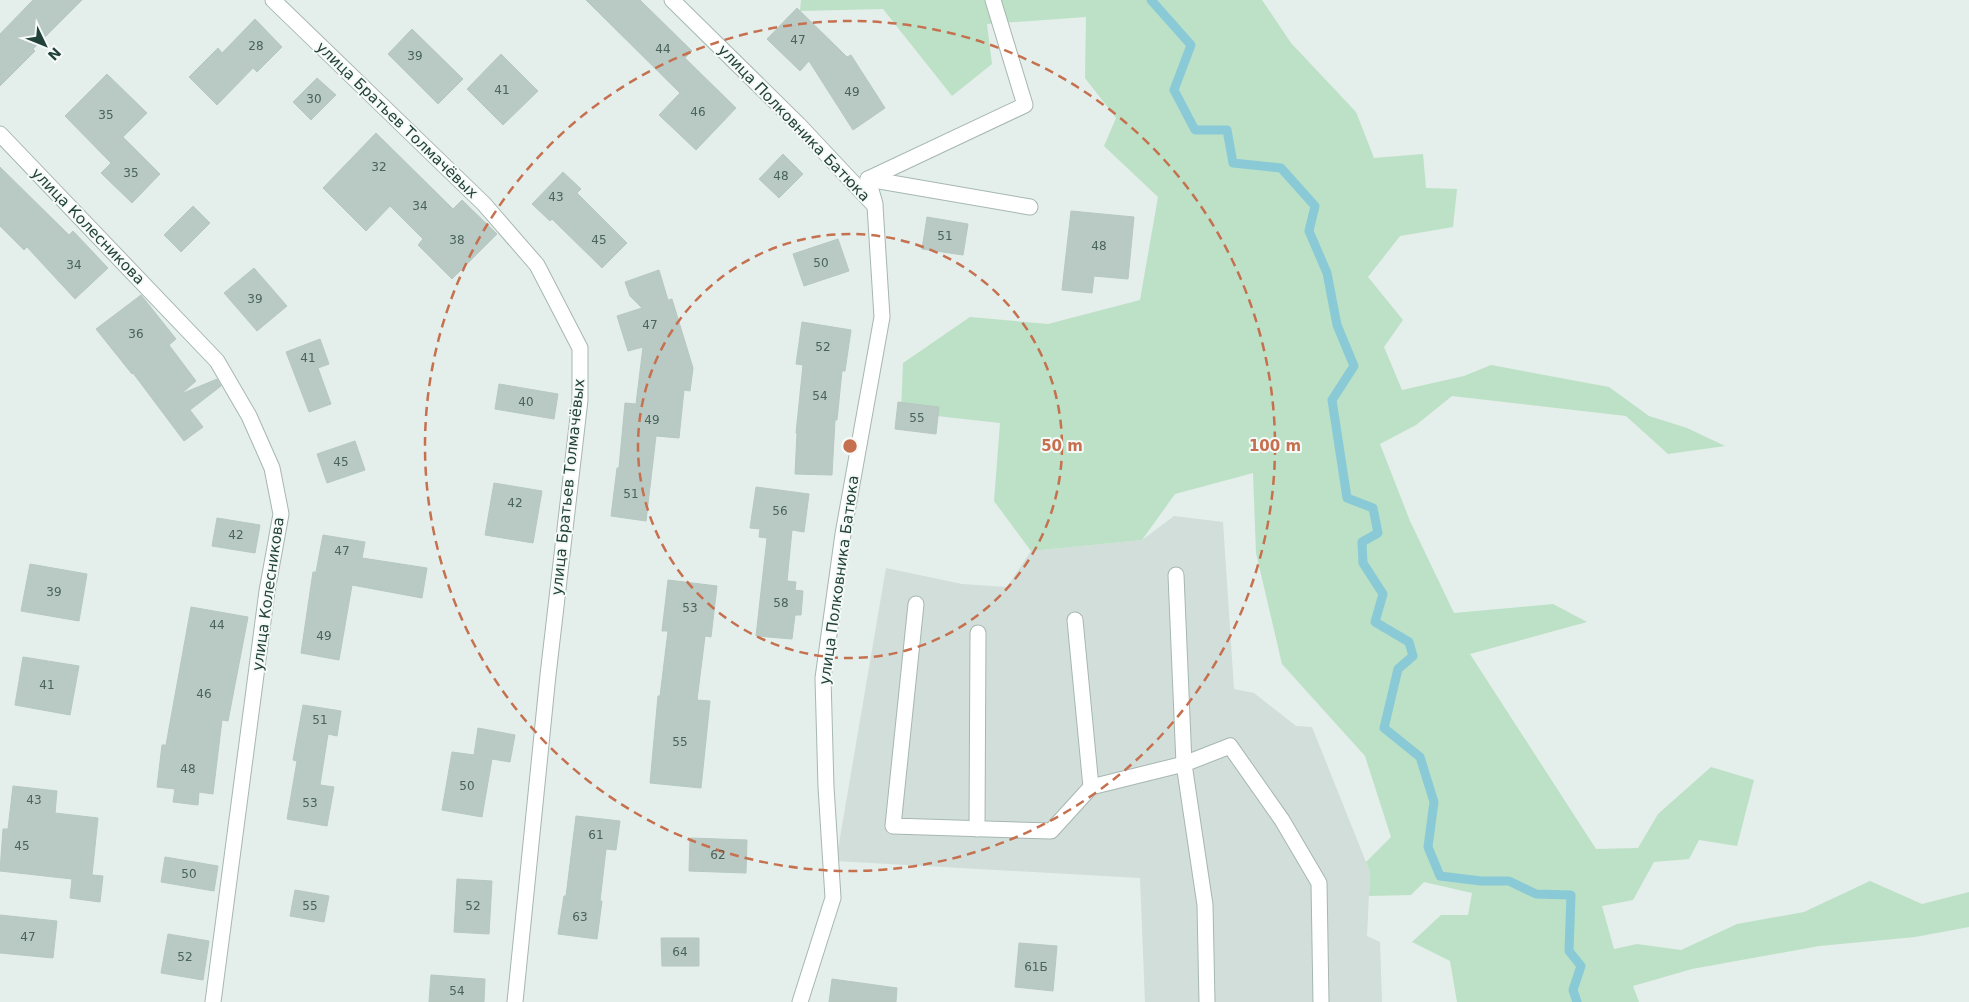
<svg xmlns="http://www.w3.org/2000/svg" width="1969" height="1002" font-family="'DejaVu Sans',sans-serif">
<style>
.built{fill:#d2ded9}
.green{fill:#bce1c6}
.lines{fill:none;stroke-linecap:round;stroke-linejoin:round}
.stream{stroke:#89cad6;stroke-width:9}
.building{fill:#b9c9c3;stroke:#b6c9c1}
.minor-casing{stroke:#a6b7b1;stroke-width:17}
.minor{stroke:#fff;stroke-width:15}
.ring{fill:none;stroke:#c5704f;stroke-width:2.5;stroke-dasharray:9 6}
.labels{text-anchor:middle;stroke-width:4;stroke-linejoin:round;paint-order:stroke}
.number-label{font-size:12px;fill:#48645c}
.street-label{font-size:15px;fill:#224239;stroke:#f5faf8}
.centre{fill:#c5704f;stroke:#f5faf8;stroke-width:2.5}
.ring-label{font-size:15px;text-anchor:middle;font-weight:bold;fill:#c5704f;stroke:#f5faf8;stroke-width:4;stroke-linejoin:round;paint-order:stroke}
</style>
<rect width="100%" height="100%" fill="#e4eeea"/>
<!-- built -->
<polygon class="built" points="1174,516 1223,522 1234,689 1254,693 1296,726 1312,727 1370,872 1367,936 1380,942 1382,1002 1145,1002 1140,878 836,861 886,568 962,584 1007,587 1031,551 1142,540"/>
<!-- green -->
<polygon class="green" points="801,0 1262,0 1291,43 1356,112 1374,158 1423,154 1426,188 1457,189 1453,227 1400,236 1368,277 1403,320 1384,347 1402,390 1464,376 1491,365 1609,387 1649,416 1687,428 1725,446 1668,454 1626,416 1452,396 1416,425 1380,444 1410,521 1454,613 1553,604 1587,622 1470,654 1596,849 1638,848 1658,814 1711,767 1754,780 1737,846 1699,840 1689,859 1654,862 1633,900 1602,906 1614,949 1637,944 1681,950 1737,924 1804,912 1870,881 1922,904 1969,892 1969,927 1915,937 1819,946 1692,969 1633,986 1639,1002 1457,1002 1450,961 1412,942 1441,915 1468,915 1472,893 1424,882 1411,895 1369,896 1370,872 1366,862 1391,837 1365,756 1282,664 1256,553 1253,473 1175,494 1142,540 1031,551 994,501 1000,423 901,412 903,363 970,317 1048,324 1140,300 1158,197 1104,146 1116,118 1085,78 1086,17 987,24 992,64 952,96 883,9 800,11"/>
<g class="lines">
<!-- stream -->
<polyline class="stream" points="1151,0 1191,45 1174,90 1195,130 1227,130 1233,163 1281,168 1315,206 1309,231 1327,273 1337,325 1354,366 1332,400 1347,498 1373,508 1378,533 1362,542 1363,563 1383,594 1375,622 1409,642 1413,656 1398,669 1384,728 1420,757 1434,802 1428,847 1440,876 1481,881 1509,881 1536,894 1571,895 1569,951 1581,966 1573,990 1577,1002"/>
</g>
<!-- building -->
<g class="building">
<polygon points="33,0 82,0 33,49 35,51 0,86 0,34"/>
<polygon points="586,0 640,0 692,51 685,58 736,108 696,150 659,115 680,93"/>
<polygon points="797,8 847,57 851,55 885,108 853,130 809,61 800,71 767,39"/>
<polygon points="255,19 282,47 257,72 253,68 217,105 189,77 218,48 222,53"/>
<polygon points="412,29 463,79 438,104 388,54"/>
<polygon points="501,54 538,91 503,125 467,89"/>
<polygon points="107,74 147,113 123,137 160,174 132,203 101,173 111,163 65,116"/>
<polygon points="317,78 336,95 311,120 293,102"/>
<polygon points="376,133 453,209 462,200 497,234 452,279 418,245 423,239 390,206 366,231 323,188"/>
<polygon points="783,154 803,174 779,198 759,179"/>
<polygon points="0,167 69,235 73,231 108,268 75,299 27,247 24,250 0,226"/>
<polygon points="563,172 581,189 577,193 627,243 602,268 552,219 550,221 532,204"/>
<polygon points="193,206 210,223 181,252 164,235"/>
<polygon points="1071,211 1134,217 1128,279 1094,276 1092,293 1062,290"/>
<polygon points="927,217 968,224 963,255 922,249"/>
<polygon points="838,239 849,271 804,286 793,254"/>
<polygon points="254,268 287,306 257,331 224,293"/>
<polygon points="659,270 668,300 672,299 693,368 690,391 684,390 679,438 656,436 646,521 611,516 617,468 619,468 625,403 636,404 643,347 628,351 617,316 642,308 630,296 625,282"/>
<polygon points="141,295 176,339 169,345 196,381 181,394 217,379 221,386 190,410 203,427 184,441 133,373 132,374 96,329"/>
<polygon points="802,322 851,330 845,371 842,371 837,420 835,420 832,475 795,474 797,433 796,433 803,365 796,364"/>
<polygon points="320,339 329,364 318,368 331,404 309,412 286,352"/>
<polygon points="499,384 558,394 554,419 495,409"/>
<polygon points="898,402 939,407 936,434 895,429"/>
<polygon points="355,441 365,470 327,483 317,454"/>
<polygon points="494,483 542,491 533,543 485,535"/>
<polygon points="756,487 809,494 804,532 792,530 787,581 796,582 795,590 803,591 801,615 795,615 792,639 756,636 767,538 759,537 760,529 750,528"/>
<polygon points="217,518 260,525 255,553 212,546"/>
<polygon points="323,535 365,542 362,558 427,568 422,598 352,585 339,660 301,653 313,572 316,572"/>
<polygon points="30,564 87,574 79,621 21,611"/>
<polygon points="668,580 717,586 711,637 705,636 697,700 710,701 701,788 650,783 658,696 660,696 668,631 662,631"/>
<polygon points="191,607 248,617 228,721 222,720 213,794 199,792 198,805 173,802 175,789 157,787 162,745 166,745"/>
<polygon points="23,657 79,666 70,715 15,705"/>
<polygon points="303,705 341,711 337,736 328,734 320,785 334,787 327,826 287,819 297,761 293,760"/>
<polygon points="478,728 515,735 510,762 492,759 482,817 442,810 452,752 474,755"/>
<polygon points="13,786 57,791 55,813 98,818 92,875 103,876 100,902 70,898 72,879 0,871 3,829 8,829"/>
<polygon points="576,816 620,821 616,850 606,849 600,901 602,901 597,939 558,934 564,896 566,896"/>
<polygon points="690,838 747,840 746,873 689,871"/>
<polygon points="165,857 218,866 214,891 161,882"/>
<polygon points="457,879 492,881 489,934 454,932"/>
<polygon points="295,890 329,896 324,922 290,916"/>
<polygon points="0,915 57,921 53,958 0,953"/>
<polygon points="168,934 209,941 203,980 161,973"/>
<polygon points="661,938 699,938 699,966 662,966"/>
<polygon points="1019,943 1057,946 1053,991 1015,987"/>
<polygon points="431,975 485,979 484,1002 429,1002"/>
<polygon points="832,979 897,988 896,1002 829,1002"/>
</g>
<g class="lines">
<defs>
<g id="minor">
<polyline points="273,0 484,204 537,265 580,348 580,400 548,675 515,1002"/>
<polyline points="672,0 798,124 875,206 882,317 843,534 823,678 826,787 833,898 800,1002"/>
<polyline points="0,134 217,361 249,416 272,468 281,514 267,591 213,1002"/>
<polyline points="868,179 1030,207"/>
<polyline points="875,204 868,179 1025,105 993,0"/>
<polyline points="916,604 893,826 1051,831 1091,787 1184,764 1176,575"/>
<polyline points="1075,620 1091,787"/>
<polyline points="977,829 978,633"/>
<polyline points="1207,1002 1205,905 1184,764 1230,746 1282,820 1319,883 1321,1002"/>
</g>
</defs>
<!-- minor casing -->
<use href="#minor" class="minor-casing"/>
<!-- minor -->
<use href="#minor" class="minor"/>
</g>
<!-- distance rings -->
<g class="ring">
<circle cx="850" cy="446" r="212"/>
<circle cx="850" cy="446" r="425"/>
</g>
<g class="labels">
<!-- number labels -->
<g class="number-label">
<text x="798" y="44">47</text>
<text x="256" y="50">28</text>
<text x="663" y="53">44</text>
<text x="415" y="60">39</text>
<text x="502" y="94">41</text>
<text x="852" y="96">49</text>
<text x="314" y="103">30</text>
<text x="698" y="116">46</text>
<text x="106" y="119">35</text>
<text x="379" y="171">32</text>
<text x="131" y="177">35</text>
<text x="781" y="180">48</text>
<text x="556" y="201">43</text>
<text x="420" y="210">34</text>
<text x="945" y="240">51</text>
<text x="457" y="244">38</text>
<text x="599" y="244">45</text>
<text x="1099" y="250">48</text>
<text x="821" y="267">50</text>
<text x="74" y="269">34</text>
<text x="255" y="303">39</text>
<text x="650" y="329">47</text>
<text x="136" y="338">36</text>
<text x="823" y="351">52</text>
<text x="308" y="362">41</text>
<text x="820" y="400">54</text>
<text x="526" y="406">40</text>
<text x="917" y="422">55</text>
<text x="652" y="424">49</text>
<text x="341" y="466">45</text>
<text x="631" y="498">51</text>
<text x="515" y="507">42</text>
<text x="780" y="515">56</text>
<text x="236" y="539">42</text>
<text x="342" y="555">47</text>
<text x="54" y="596">39</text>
<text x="781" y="607">58</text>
<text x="690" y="612">53</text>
<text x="217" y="629">44</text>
<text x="324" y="640">49</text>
<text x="47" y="689">41</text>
<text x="204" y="698">46</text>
<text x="320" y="724">51</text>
<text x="680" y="746">55</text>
<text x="188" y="773">48</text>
<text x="467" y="790">50</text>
<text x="34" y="804">43</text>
<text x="310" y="807">53</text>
<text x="596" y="839">61</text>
<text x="22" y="850">45</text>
<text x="718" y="859">62</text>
<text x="189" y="878">50</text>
<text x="310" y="910">55</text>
<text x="473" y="910">52</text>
<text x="580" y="921">63</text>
<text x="28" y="941">47</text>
<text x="680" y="956">64</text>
<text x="185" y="961">52</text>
<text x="1036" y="971">61Б</text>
<text x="457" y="995">54</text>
</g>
<!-- street labels -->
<g class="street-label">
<text transform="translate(397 120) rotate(44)" y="5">улица Братьев Толмачёвых</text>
<text transform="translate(794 123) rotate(46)" y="5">улица Полковника Батюка</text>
<text transform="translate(88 226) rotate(46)" y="5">улица Колесникова</text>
<text transform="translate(568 487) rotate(-84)" y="5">улица Братьев Толмачёвых</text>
<text transform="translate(839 580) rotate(-82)" y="5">улица Полковника Батюка</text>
<text transform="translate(268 594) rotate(-82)" y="5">улица Колесникова</text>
</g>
</g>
<circle cx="850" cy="446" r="8" class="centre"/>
<g class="ring-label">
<text x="1062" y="451">50 m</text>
<text x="1275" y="451">100 m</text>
</g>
<!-- north arrow -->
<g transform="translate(45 45) rotate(133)" stroke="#f5faf8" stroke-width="4" paint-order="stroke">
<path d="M0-4L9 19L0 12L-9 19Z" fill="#224239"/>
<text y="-8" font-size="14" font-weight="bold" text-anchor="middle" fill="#224239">N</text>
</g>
</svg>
